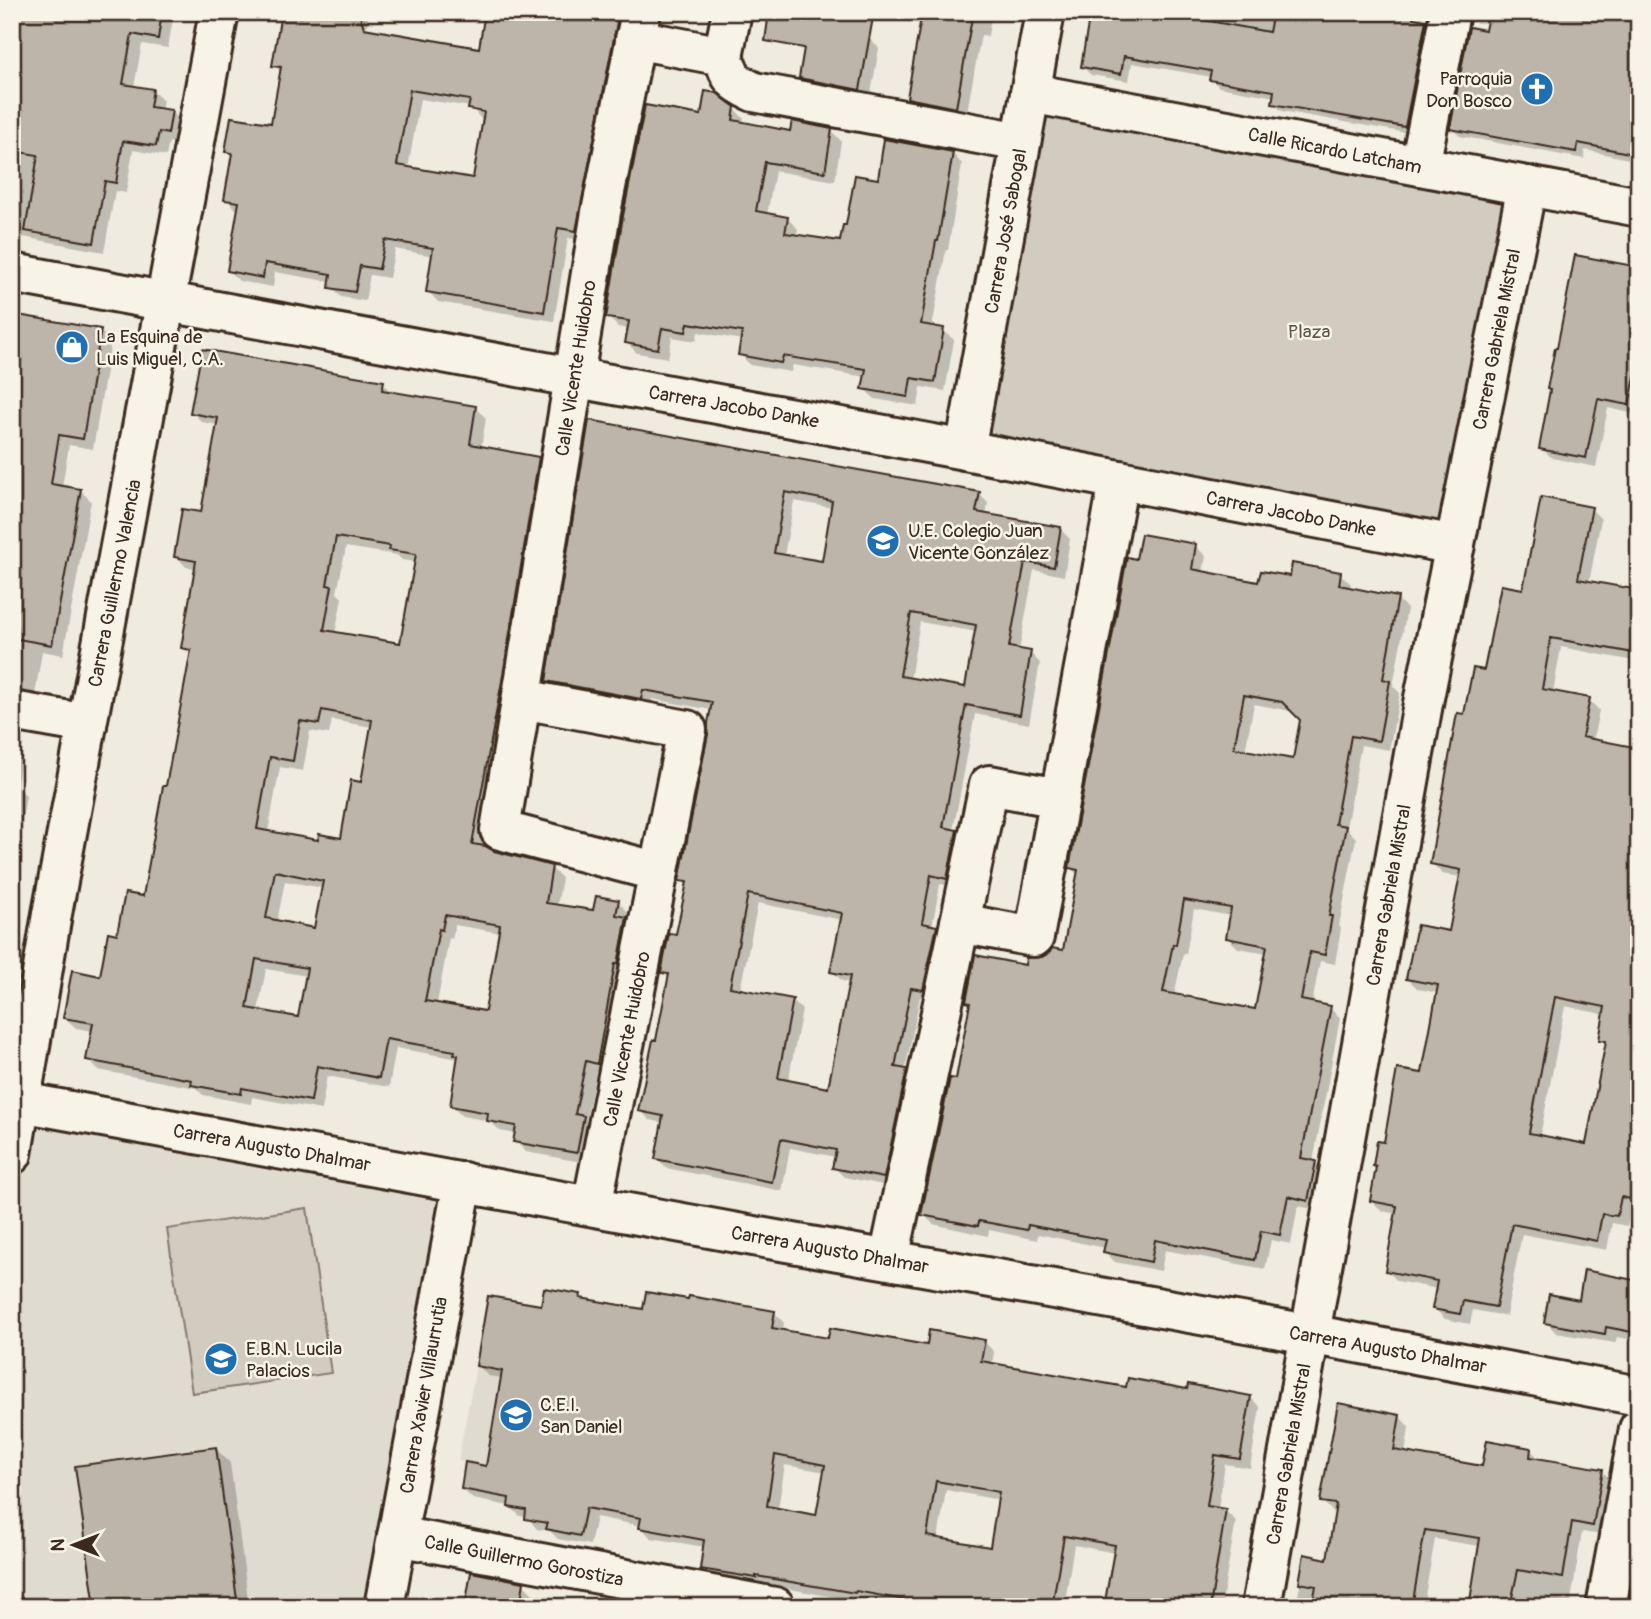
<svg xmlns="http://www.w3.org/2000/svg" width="1651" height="1619" font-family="Pangolin,sans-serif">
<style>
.built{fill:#e0dbd0}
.green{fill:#d1cbc0;stroke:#867a6f;stroke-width:2}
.shadow{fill:#0003;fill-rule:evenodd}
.building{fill:#bdb5aa;stroke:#3b2a1e;stroke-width:2;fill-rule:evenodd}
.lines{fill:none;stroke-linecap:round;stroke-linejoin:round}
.minor-casing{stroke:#3b2a1e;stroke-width:44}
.minor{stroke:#f7f3e8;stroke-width:38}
.labels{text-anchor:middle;stroke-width:5;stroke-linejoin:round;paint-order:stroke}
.poi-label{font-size:19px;fill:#3b2a1e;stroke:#f7f3e8;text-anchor:start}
.street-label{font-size:19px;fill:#3b2a1e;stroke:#f7f3e8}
.park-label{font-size:19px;fill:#605246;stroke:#f7f3e8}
</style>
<rect width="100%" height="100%" fill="#efebe0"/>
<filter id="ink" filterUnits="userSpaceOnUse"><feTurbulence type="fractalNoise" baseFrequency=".0143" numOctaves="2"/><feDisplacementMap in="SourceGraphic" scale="14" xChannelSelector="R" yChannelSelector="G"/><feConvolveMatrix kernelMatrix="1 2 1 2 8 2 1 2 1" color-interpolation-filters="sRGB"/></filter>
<g filter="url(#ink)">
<!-- built -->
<g class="built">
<polygon points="21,1102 463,1182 384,1607 12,1607 12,1154"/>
<polygon points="476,1366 571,1383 555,1478 458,1461"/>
</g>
<!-- green -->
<g class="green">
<polygon points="1030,93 1527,186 1455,545 965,450"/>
<polygon points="307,1208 331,1373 192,1393 167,1229"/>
</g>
<!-- shadow -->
<g class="shadow">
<polygon points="12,12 174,12 168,48 142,44 134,87 153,91 163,101 161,110 171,112 182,122 178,143 169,142 166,156 133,150 126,193 115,191 104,252 12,235"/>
<path d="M304,12H369L366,30L480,50L487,12H632L586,241L568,238L554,321L438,302L428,291L434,256L395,249L389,278L370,275L365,301L341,297L331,287L332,282L275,272L273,287L239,281L229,271L239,210L236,209L226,199L233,157L227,151L272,126L281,72L274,65L302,19ZM420,99L471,107L481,119L485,120L474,180L408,169Z"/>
<polygon points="757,12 797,20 799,26 765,21"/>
<polygon points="891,12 992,12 988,36 981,35 966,117 920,108 909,98 922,24 900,21"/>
<polygon points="1101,12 1423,12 1421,21 1425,22 1433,30 1413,134 1282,111 1273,103 1275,97 1219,87 1211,79 1212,77 1132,63 1129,81 1091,75 1083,67"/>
<polygon points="1639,12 1639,161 1585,150 1584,159 1460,136 1451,128 1487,32"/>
<polygon points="869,38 879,48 870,99 812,88 801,78"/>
<polygon points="734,108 744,119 743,124 792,133 831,130 841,141 835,181 775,171 767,215 787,218 798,229 796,236 842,243 848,227 879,181 952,153 962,164 948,250 946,250 932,328 943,330 954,340 945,391 921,387 918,406 875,399 864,389 866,377 793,365 791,372 750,365 740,354 742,340 698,332 696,341 672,337 668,358 637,353 627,343 629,329 618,327 608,317 702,117"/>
<polygon points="1639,269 1639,415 1608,408 1596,467 1552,458 1541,448"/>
<polygon points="12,316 100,331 111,341 93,449 69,445 62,487 80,490 91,501 63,655 42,651 34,701 12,703"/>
<path d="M383,383L393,393L475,408L486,418L481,448L538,458L548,469L512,692L484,847L494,853L551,868L562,878L557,906L594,912L618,902L628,912L627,919L637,929L607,1073L596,1071L586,1120L594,1128L587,1163L526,1152L515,1141L517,1134L500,1131L490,1121L462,1116L451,1106L459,1059L396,1048L389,1087L327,1076L321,1110L252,1097L251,1104L203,1095L196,1088L98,1070L88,1060L93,1031L76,1028L65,1018L101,978L118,936L145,898L168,788L192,656L183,647L197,569L186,567L176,556L202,514L218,425L202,422L192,412ZM346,547L397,555L402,560L416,562L401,645L335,634L342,598L337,593ZM332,720L372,727L362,784L342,840L320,842L268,832L280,767L303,771L310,731L329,734ZM285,881L323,888L315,930L277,922ZM455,925L501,933L486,1013L437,1004L449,938L452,939ZM266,969L308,976L300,1019L258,1011Z"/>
<path d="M591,422L979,494L988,503L986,516L1060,529L1070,539L1064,576L1034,570L1019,651L1030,653L1040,663L1029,724L975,714L953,831L956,832L966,841L956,887L940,884L932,927L936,928L946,938L933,999L920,997L905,1070L915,1081L893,1187L844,1177L834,1167L836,1157L790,1148L782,1191L666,1168L657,1158L664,1123L650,1120L640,1110L657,1042L670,979L663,972L677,936L688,886L681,880L710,734L712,710L652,699L651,708L558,690L548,681ZM794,501L833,508L823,563L784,556ZM920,622L977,632L966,689L910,679ZM758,903L842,920L832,971L842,981L850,983L830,1090L788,1082L802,1010L792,1001L740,990Z"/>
<path d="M1591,509L1601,519L1589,583L1639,592V665L1634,661L1561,647L1553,693L1589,700L1599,710L1593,741L1633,749L1637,724L1639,725V1208L1631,1206L1627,1226L1612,1223L1607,1250L1522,1234L1506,1316L1473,1310L1470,1324L1445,1319L1434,1308L1438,1289L1397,1281L1387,1270L1397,1214L1382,1211L1372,1201L1378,1169L1374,1166L1423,1076L1439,993L1418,989L1408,979L1450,933L1461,877L1442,874L1432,863L1466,716L1485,672L1524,592ZM1565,1006L1606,1015L1601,1040L1607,1045L1587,1146L1540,1137Z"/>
<path d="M1195,546L1206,556L1203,573L1259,584L1291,578L1340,574L1351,584L1350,589L1397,598L1407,609L1393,686L1400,693L1389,750L1361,745L1346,828L1356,838L1339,926L1341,928L1335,964L1320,961L1312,1004L1330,1008L1340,1018L1313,1162H1315L1326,1172L1318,1210L1298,1206L1291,1244L1271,1240L1265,1269L1165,1250L1161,1271L1115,1262L1105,1252L1106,1248L1038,1234L1037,1240L989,1230L988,1236L933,1224L923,1214L957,1081L971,1006L967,1002L1026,967L1042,959L1065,952L1079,876L1071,868L1137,561ZM1254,704L1295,712L1302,720L1294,761L1245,752ZM1194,909L1231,916L1227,937L1238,948L1267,953L1257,1011L1174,996L1183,954H1186Z"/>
<polygon points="12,741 22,752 17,786 26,796 18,842 12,841"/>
<polygon points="12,910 23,920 18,951 12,950"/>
<polygon points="1639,1283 1639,1341 1617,1337 1615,1343 1556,1333 1546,1322 1580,1302"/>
<path d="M580,1296L585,1301L645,1311L774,1312L784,1323L783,1332L829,1340L928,1347L984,1341L994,1352L992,1365L1128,1389L1188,1391L1250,1397L1260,1407L1250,1468L1225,1464L1218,1509L1225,1511L1236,1521L1221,1607H1106L1115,1553L1074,1545L1065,1601L1100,1607H903L866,1600L865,1603L774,1586L773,1592L712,1578L702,1568L705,1547L651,1538L641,1527V1526L596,1517L590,1545L558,1539L550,1531L537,1529L527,1517L520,1516L509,1506L473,1499L462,1489L487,1468L502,1378L488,1376L478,1365L543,1307ZM785,1465L826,1472L818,1517L778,1509ZM946,1490L1000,1500L992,1549L938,1540Z"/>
<polygon points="1399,1416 1409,1427 1405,1454 1484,1468 1530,1450 1541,1460 1602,1471 1612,1481 1603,1535 1582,1532 1570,1607 1470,1607 1480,1546 1435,1539 1423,1607 1296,1607 1305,1557 1328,1561 1337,1512 1333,1512 1322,1501"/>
<polygon points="215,1448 230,1463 249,1607 97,1607"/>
<polygon points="523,1584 533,1594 595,1605 597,1607 455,1607 456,1602 468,1604"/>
</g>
<!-- building -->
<g class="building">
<polygon points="12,12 162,12 158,39 132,34 123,84 153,89 150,107 172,110 168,134 159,132 156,146 123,141 116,183 105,181 94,243 25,231 38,155 12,151"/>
<path d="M302,12H359L364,28L479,48L485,12H619L576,231L558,228L544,312L426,292L433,248L385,240L379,269L360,266L355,292L329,288L331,274L265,263L263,278L227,271L239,202L224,200L232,153L225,152L231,117L271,123L281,67L272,66L281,13L301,17ZM410,90L470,100L468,109L484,112L473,178L397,165Z"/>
<polygon points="769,12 874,12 860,90 799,78 804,48 765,41"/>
<polygon points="922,12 973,12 956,108 907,98"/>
<polygon points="1090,12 1199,12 1198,19 1269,32 1273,12 1414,12 1413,18 1426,20 1405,127 1272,104 1274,91 1209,80 1211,71 1124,56 1121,74 1081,67"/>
<polygon points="1489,12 1639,12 1639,155 1578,143 1576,152 1450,129 1469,27 1485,30"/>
<polygon points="705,91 717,93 735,107 733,120 790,131 792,121 832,129 825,172 765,162 756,211 788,217 785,233 840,241 843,225 846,225 855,175 878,179 884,139 953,152 938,241 936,241 921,324 944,328 935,382 911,378 908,397 862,389 866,369 783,356 781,363 738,355 742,332 688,323 686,332 662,328 658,349 625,343 629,321 606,318 623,216 645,105 701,115"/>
<polygon points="1575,255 1639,267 1639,358 1629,405 1598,399 1586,458 1539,449 1550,390 1547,389 1555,348 1557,348"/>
<polygon points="12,314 101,329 83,439 59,435 51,484 81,489 52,645 12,638"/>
<path d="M202,349L384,381L382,390L476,406L470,444L539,457L502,681L472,844L485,846L494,851L552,866L546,903L593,910L596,896L619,900L616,915L627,917L618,964H615L597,1064L586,1061L575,1114L584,1116L577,1153L513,1142L516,1126L487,1121L488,1113L450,1106L458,1055L454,1054L455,1051L386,1039L379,1078L317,1066L311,1101L242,1088L241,1094L191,1085L192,1080L86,1060L93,1023L63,1018L72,970L100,976L108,932L117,934L125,893L143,896L163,786H166L191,650L181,648L196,561L174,557L182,509L201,512L218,418L190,413ZM336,537L390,546L389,550L416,554L400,643L324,630L332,586L327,585ZM322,710L372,720L361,782L351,780L341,838L319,834L318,840L257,829L270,757L293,761L300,721L319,724ZM275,871L323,881L314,928L266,918ZM445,915L500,925L485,1011L425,1001L439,929L442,930ZM256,959L307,968L298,1017L247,1008Z"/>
<path d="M589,420L628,427V428L980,492L976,512L1061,527L1054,567L1025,562L1009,647L1031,651L1020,715L966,705L943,827L957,830L947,879L931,875L922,923L937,926L923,990L911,988L895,1067L907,1069L884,1178L832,1168L836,1150L781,1139L772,1182L655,1159L663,1116L638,1111L653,1040H656L669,974L661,973L669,933L676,934L687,882L679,881L708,734V723L712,702L643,690L641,699L546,681ZM785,492L832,501L822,561L774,553ZM911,613L976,625L965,687L900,676ZM748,894L842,913L830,972L850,976L828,1088L778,1078L793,999L730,987Z"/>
<path d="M1541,497L1592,507L1578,579L1639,590V654L1551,638L1542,689L1590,698L1582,737L1639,748V1201L1621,1197L1617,1216L1602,1214L1597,1241L1512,1224L1496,1307L1463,1301L1460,1314L1432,1309L1437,1281L1385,1271L1397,1206L1370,1201L1376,1167L1373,1166L1377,1141L1384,1142L1397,1069L1422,1073L1438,985L1406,979L1417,925L1449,931L1461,870L1430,864L1457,713L1464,714L1473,668L1484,670L1501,585L1523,589ZM1555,997L1605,1007L1599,1040L1606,1041L1586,1144L1529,1133Z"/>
<path d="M1141,534L1196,544L1192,569L1258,582L1261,571L1290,576L1292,563L1341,572L1339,585L1398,597L1383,679L1390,681L1379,741L1351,736L1335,824L1346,826L1329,916H1332L1325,955L1310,952L1301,1000L1331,1006L1301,1158L1316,1161L1308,1201L1288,1196L1280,1235L1261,1231L1255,1260L1155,1240L1151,1262L1103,1252L1106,1240L1028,1225L1027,1230L979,1221L978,1226L921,1215L950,1078L956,1079L970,1003L966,1002L975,955L1025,965L1026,958L1042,957L1050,952L1052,948L1063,950L1078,870L1069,868L1127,557L1136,559ZM1244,695L1282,702L1300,720L1293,759L1234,748ZM1184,900L1231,908L1226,938L1267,946L1255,1009L1163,992L1173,944L1176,945Z"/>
<polygon points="1584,1270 1639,1281 1639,1296 1632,1332 1606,1327 1605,1334 1544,1323 1549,1294 1579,1300"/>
<path d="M544,1288L581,1294L580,1298L643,1309L646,1292L688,1299L689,1296L775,1311L772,1328L828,1338L830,1328L927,1345L929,1330L985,1340L981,1361L1126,1387L1128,1378L1187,1389L1188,1384L1251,1396L1240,1459L1215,1455L1207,1506L1226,1509L1210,1607H1104L1115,1545L1064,1536L1052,1607H943L856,1591L855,1593L756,1576V1578L700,1569L704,1540L639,1528L641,1518L586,1508L580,1536L546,1529L547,1523L525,1519L526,1510L508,1507L509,1498L461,1489L465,1462L486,1466L502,1371L476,1366L488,1296L541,1305ZM775,1455L825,1465L816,1515L767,1506ZM936,1481L999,1492L990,1547L927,1536Z"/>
<polygon points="1338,1403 1400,1415 1394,1450 1482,1466 1487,1440 1531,1448 1530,1457 1603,1469 1593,1526 1572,1522 1563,1578 1518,1570 1510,1607 1469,1607 1480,1538 1425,1530 1412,1607 1312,1607 1316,1586 1299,1583 1304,1554 1327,1559 1336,1504 1320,1502"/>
<polygon points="216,1447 238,1607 95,1607 75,1466"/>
<polygon points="471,1572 524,1582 520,1607 465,1607"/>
</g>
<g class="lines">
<defs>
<g id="minor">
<polyline points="641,12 601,212 500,830 659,872"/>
<polyline points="635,39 723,56"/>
<path d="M723,56C731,79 731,81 754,92L1021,142"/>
<polyline points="723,56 732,12"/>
<polyline points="1030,93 1639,207"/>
<polyline points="1420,166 1450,12"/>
<polyline points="12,273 965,450 1455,545"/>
<polyline points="965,450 1045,12"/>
<polyline points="522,699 687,730 592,1206"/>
<polyline points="12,711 87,724"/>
<polyline points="960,923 1034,937 1119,480"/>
<polyline points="21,1102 770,1239 1309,1334 1639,1396"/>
<polyline points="12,1154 52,914 219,12"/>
<polyline points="889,1259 989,785 1059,798"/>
<polyline points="397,1536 775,1607"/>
<polyline points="384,1607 463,1182"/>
<polyline points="1261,1607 1424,698 1527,186"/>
<polyline points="1606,1607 1639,1429"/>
</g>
</defs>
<!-- minor casing -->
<use href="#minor" class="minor-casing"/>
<!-- minor -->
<use href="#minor" class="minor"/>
</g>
</g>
<!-- icons -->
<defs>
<symbol id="church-disc" viewBox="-11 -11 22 22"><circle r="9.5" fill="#1f6fb2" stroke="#f7f3e8"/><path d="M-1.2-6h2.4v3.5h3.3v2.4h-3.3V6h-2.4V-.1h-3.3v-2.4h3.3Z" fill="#fff"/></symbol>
<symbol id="shop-disc" viewBox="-11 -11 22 22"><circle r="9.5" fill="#1f6fb2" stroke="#f7f3e8"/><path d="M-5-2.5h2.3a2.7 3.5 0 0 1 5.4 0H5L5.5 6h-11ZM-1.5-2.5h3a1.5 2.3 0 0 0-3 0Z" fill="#fff"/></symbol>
<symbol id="school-disc" viewBox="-11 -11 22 22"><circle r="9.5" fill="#1f6fb2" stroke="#f7f3e8"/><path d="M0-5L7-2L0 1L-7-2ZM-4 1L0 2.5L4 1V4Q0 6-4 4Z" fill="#fff"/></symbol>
</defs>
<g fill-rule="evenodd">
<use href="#church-disc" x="1518" y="70" width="38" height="38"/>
<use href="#shop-disc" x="53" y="328" width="38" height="38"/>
<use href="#school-disc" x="864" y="522" width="38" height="38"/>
<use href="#school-disc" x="202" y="1340" width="38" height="38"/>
<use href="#school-disc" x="497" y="1396" width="38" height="38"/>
</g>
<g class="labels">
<!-- poi labels -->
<g class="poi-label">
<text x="1512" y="85" text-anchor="end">Parroquia<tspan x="1512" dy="22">Don Bosco</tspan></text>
<text x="96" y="343">La Esquina de<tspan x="96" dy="22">Luis Miguel, C.A.</tspan></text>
<text x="908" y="537">U.E. Colegio Juan<tspan x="908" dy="22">Vicente González</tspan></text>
<text x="246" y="1355">E.B.N. Lucila<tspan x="246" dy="22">Palacios</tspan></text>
<text x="540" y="1411">C.E.I.<tspan x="540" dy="22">San Daniel</tspan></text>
</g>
<!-- street labels -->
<g class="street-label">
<text transform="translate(1335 150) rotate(11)" y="7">Calle Ricardo Latcham</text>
<text transform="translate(1005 231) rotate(-80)" y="7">Carrera José Sabogal</text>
<text transform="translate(1496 339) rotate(-79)" y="7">Carrera Gabriela Mistral</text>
<text transform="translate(575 368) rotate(-81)" y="7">Calle Vicente Huidobro</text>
<text transform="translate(734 406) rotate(10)" y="7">Carrera Jacobo Danke</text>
<text transform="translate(1291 513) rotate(11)" y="7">Carrera Jacobo Danke</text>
<text transform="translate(114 583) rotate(-79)" y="7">Carrera Guillermo Valencia</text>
<text transform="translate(1388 895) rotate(-80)" y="7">Carrera Gabriela Mistral</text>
<text transform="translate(626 1039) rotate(-79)" y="7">Calle Vicente Huidobro</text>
<text transform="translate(272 1147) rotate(10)" y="7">Carrera Augusto Dhalmar</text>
<text transform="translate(830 1249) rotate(10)" y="7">Carrera Augusto Dhalmar</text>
<text transform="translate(1388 1349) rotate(10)" y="7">Carrera Augusto Dhalmar</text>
<text transform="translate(423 1395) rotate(-80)" y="7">Carrera Xavier Villaurrutia</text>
<text transform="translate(1288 1454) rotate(-80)" y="7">Carrera Gabriela Mistral</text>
<text transform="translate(524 1560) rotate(11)" y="7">Calle Guillermo Gorostiza</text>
</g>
<!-- park labels -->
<g class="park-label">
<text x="1309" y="338">Plaza</text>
</g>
</g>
<!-- margin -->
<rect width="1651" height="1619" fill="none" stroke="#f7f3e8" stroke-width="42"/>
<rect x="21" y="21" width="1609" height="1577" fill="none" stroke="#3b2a1e" stroke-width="2.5" filter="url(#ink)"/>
<!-- north arrow -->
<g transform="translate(74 1545) rotate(270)" stroke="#f7f3e8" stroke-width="5" paint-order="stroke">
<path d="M0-5L12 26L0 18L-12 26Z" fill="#3b2a1e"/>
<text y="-10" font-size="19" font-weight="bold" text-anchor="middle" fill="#3b2a1e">N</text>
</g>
</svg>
